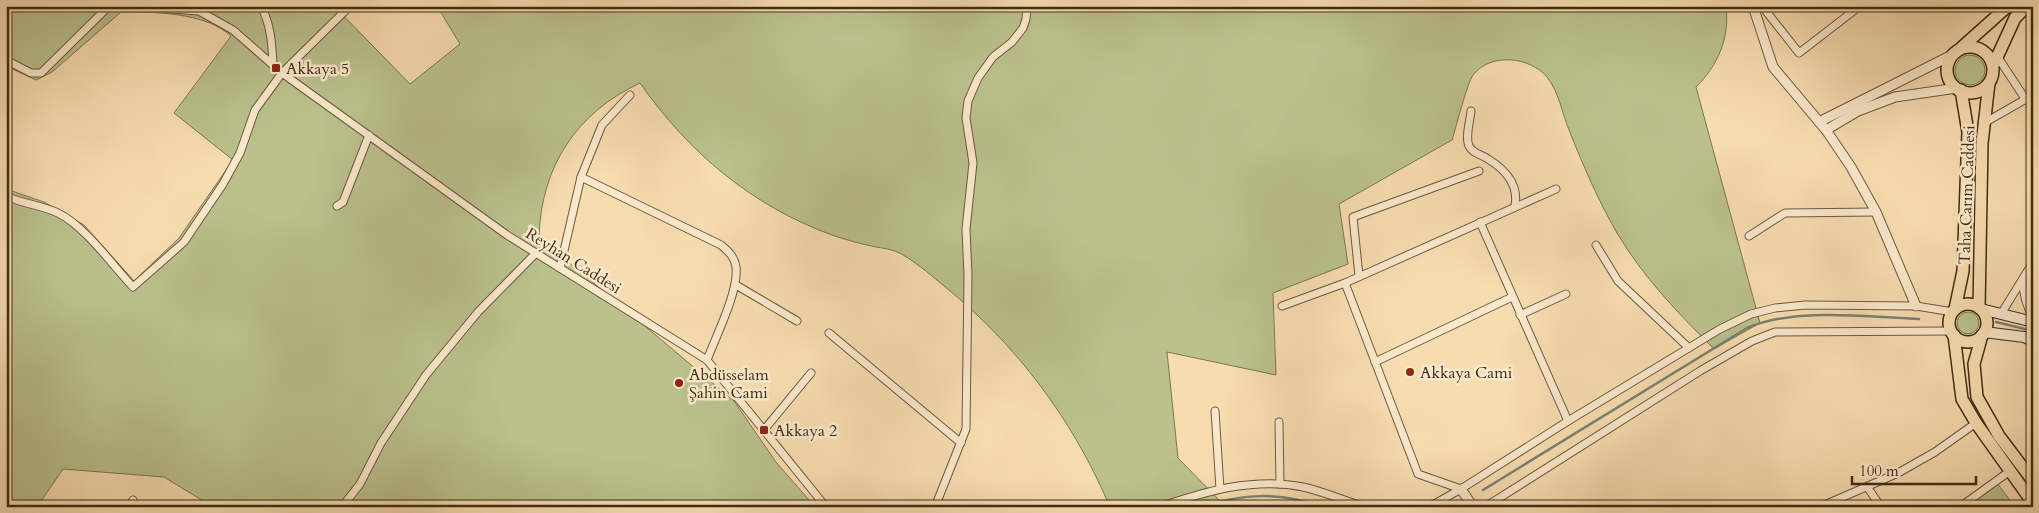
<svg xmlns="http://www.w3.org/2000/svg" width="2039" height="513" font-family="Cardo,serif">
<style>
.green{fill:#bac18d;stroke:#7c7750}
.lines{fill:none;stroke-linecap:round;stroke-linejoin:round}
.stream{stroke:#788274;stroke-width:2.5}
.minor-casing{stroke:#6c593b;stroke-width:9}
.tertiary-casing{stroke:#6c593b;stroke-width:11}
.secondary-casing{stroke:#3e2d14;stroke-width:12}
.primary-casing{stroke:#3e2d14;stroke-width:14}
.minor{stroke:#fae8cc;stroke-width:7}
.tertiary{stroke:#fae8cc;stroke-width:9}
.secondary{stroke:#fae8cc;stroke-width:10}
.primary{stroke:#f7dcb0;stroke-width:11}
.poi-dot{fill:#8f2418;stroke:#fae8cc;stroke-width:2}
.labels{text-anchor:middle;stroke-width:5;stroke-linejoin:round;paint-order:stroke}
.poi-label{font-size:16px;fill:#3e2d14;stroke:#fae8cc;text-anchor:start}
.street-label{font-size:16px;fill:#3e2d14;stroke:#fae8cc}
</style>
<rect width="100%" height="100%" fill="#f7dcb0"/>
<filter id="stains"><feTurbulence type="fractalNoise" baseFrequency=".004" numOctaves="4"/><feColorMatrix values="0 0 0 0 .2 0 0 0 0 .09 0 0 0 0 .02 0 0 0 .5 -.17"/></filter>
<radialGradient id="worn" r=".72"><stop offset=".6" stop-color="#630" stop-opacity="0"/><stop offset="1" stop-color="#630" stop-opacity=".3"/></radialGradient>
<!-- green -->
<g class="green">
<path d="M6,6H334L410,84L460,44L437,6H1726C1730,38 1718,65 1696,87L1760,323L1714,349C1678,313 1643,277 1617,233C1598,200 1583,165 1569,130C1562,113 1559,92 1547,77C1530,57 1491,52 1473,75C1467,84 1456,127 1452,140L1339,204L1348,264L1273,293L1276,375L1167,352L1178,458L1220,501L1197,507H1110C1073,420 1017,345 944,286C931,275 910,257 895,251C889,249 882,248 876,247C861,244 847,240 832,235C752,206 688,152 640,83C576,113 541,167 539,237L734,401L776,462L815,507H213L164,477L63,469L37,507H6V189L44,202L84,225L134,281L179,238L233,160L174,113L231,36C205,12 154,12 121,12L52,72L36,80L6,66Z"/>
<circle cx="1970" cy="70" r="15"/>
<circle cx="1968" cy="323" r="11"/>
<polygon points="1997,483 2015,507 1965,507"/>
</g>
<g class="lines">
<!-- stream -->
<g class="stream">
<polyline points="1996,322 2033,331"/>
<path d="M1483,490L1747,328C1796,307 1866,317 1919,319"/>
<path d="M1195,507C1246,494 1275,491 1325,507"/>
</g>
<defs>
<g id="minor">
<polyline points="132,6 199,11 233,30 282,73 507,235 707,360 826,507"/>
<path d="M261,6C271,25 272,44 273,65"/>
<polyline points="1762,6 1799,53 1860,6"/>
<polyline points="1997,56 2026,100"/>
<polyline points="6,60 31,73 41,73 109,6"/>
<path d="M1471,111C1470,121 1465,137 1469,146C1473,154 1481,154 1488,159C1506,170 1519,185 1515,206"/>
<polyline points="1984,123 2033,95"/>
<polyline points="581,177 602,125 630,95"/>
<path d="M6,196C23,204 41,205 58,213C85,226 113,266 133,287L184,242L223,184L240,153L255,110L282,73L350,6"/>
<polyline points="337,206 343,202 369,135"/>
<polyline points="1480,222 1568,421"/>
<polyline points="1749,236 1785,213 1876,212"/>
<polyline points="1596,245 1618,281 1689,348"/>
<path d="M560,268L581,177L721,245C728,251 735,257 736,267C739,291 716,336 707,360"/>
<polyline points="1359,276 1353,217 1479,171"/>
<path d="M2023,279C2023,293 2025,305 2033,316"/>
<polyline points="1345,283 1418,474 1461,489"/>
<polyline points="736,285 797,321"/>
<polyline points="1282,306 1345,283 1556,189"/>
<polyline points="2001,314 2033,262"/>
<polyline points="1520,315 1566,294"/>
<polyline points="829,333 961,443"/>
<polyline points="1375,362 1512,297"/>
<polyline points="1215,411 1220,489"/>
<polyline points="1279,422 1280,484"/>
<polyline points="764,430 811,373"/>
<polyline points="1868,488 1881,507"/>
<polyline points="129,507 133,500"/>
<polyline points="342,507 360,484 381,443 426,375 478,312 536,253"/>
<polyline points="935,507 966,429 968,276 966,229 973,163 966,118 968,101 978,78 993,57 1012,42 1023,28 1026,19 1027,6"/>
<path d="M1160,507C1206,491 1254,477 1303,487C1325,492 1345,501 1366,507"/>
<polyline points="1429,507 1461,489 1568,421 1720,329 1751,314 1775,308 1805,305 1916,306 1953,312"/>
<polyline points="1485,507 1700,371 1752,341 1775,332 1951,331"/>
<polyline points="1820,507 1898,473 1935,452 1976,423"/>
<polyline points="1960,507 2010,471"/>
</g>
<g id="tertiary">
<polyline points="1753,6 1773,67 1826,130 1851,167 1876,212 1916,306"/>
<polyline points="1819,122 1954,54"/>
<polyline points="1826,130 1858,111 1895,97 1957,88"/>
<polyline points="1461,489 1473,507"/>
</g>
<g id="secondary">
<polyline points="1981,309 2033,322"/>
<polyline points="1984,332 2024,337 2033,341"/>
</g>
<g id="primary">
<circle cx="1970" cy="70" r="23"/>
<polyline points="1961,48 2008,6"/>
<polyline points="1993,66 2015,18 2027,6"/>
<circle cx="1968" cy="323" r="19"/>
<polyline points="1979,308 1982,143 1989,83"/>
<polyline points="1955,309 1963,271 1968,132 1961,90"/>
<polyline points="1954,335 1962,399 1976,423 2033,503"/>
<polyline points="1982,335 1974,364 1977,397 1999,436 2033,481"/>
</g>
</defs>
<!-- minor casing -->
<use href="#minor" class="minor-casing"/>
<!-- tertiary casing -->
<use href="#tertiary" class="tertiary-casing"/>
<!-- secondary casing -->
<use href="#secondary" class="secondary-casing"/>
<!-- primary casing -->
<use href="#primary" class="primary-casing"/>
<!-- minor -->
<use href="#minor" class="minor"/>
<!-- tertiary -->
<use href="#tertiary" class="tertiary"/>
<!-- secondary -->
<use href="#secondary" class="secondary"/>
<!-- primary -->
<use href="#primary" class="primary"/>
</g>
<!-- markers -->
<g class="poi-dot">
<rect x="271" y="63" width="10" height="10" rx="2.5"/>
<circle cx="1410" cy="372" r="5"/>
<circle cx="679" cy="383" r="5"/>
<rect x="759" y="425" width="10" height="10" rx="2.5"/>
</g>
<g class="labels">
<!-- poi labels -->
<g class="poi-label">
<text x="286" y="74">Akkaya 5</text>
<text x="1420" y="378">Akkaya Cami</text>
<text x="689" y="380">Abdüsselam<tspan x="689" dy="18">Şahin Cami</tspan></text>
<text x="774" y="436">Akkaya 2</text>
</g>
<!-- street labels -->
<g class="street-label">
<text transform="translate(1966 195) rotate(-88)" y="6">Taha Carım Caddesi</text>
<text transform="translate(574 260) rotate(32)" y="6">Reyhan Caddesi</text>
</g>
</g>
<!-- margin -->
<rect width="2039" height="513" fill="none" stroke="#f7dcb0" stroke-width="25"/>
<rect x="8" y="8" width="2024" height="498" fill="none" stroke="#3e2d14" stroke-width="2.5"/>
<rect x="12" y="12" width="2014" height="488" fill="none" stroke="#3e2d14"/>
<!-- scale -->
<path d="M1852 476v8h124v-8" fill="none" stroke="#3e2d14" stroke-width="2.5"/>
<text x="1859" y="476" font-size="15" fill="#3e2d14" stroke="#fae8cc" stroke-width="4" paint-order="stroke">100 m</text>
<rect width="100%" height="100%" filter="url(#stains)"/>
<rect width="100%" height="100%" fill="url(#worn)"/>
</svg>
